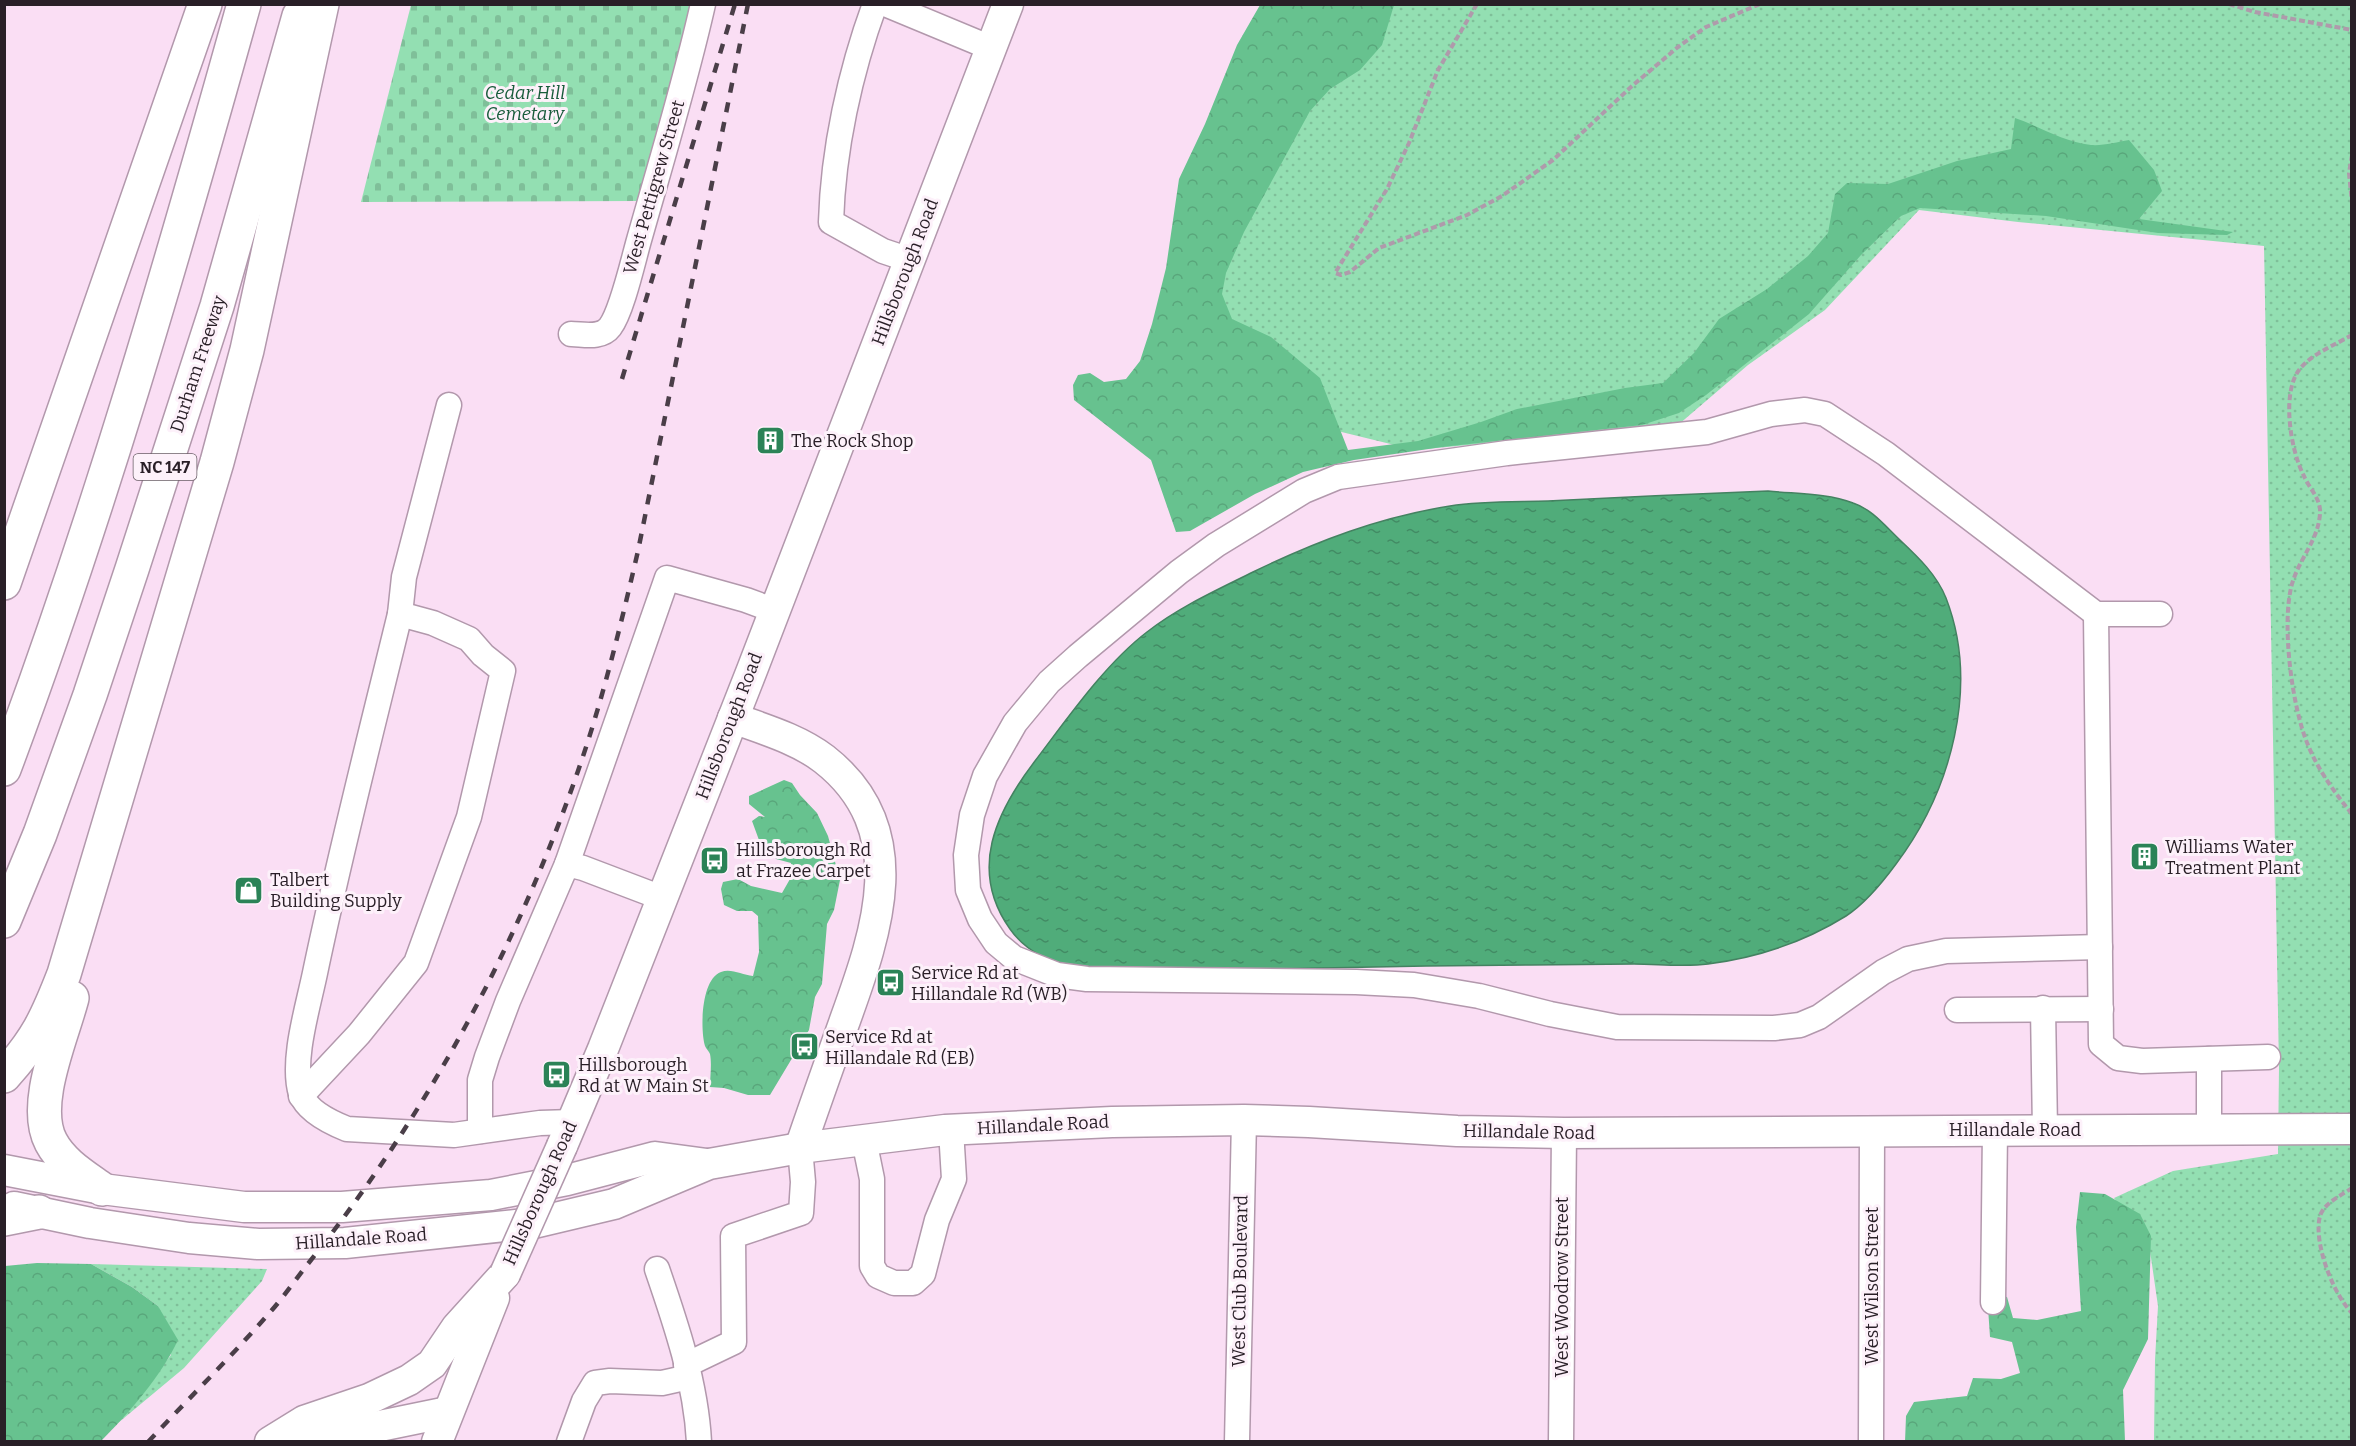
<svg xmlns="http://www.w3.org/2000/svg" width="2356" height="1446" font-family="Bitter,serif">
<style>
.grass{fill:url(#grass-dots)}
.forest{fill:url(#forest-crowns)}
.cemetery{fill:url(#cemetery-stones)}
.water{fill:url(#water-ripples);stroke:#448261;stroke-width:1.5}
.lines{fill:none;stroke-linecap:round;stroke-linejoin:round}
.minor-casing{stroke:#b298ac;stroke-width:27}
.major-casing{stroke:#b298ac;stroke-width:33}
.highway-casing{stroke:#b298ac;stroke-width:36}
.path{stroke:#af9aab;stroke-width:4;stroke-dasharray:6 3;stroke-linecap:butt}
.minor{stroke:#fff;stroke-width:24}
.major{stroke:#fff;stroke-width:30}
.highway{stroke:#fff;stroke-width:33}
.rail{stroke:#4a3e48;stroke-width:4.5;stroke-dasharray:10 10;stroke-linecap:butt}
.major-bridge-casing{stroke:#b298ac;stroke-width:33;stroke-linecap:butt}
.major-bridge{stroke:#fff;stroke-width:30}
.labels{text-anchor:middle;stroke-width:6;stroke-linejoin:round;paint-order:stroke}
.shield{fill:#fdf1fa;stroke:#695e66;stroke-width:1.5}
.shield-label{font-size:16px;font-weight:bold;fill:#291f27}
.park-label{font-size:18px;font-style:italic;fill:#175b3a;stroke:#fdf1fa}
.street-label{font-size:18px;fill:#291f27;stroke:#fdf1fa}
.poi-label{font-size:18px;fill:#291f27;stroke:#fdf1fa;text-anchor:start}
</style>
<defs>
<pattern id="grass-dots" width="8" height="8" patternUnits="userSpaceOnUse" patternTransform="scale(1.5)"><rect width="8" height="8" fill="#93dfb2"/><path d="M2 2h.1M6 6h.1" fill="none" stroke="#7fbf99" stroke-width="1.8" stroke-linecap="round"/></pattern>
<pattern id="forest-crowns" width="20" height="18" patternUnits="userSpaceOnUse" patternTransform="scale(1.5)"><rect width="20" height="18" fill="#67c28f"/><path d="M2 6a3 3 0 1 1 6 0M12 15a3 3 0 1 1 6 0" fill="none" stroke="#59a67b"/></pattern>
<pattern id="cemetery-stones" width="16" height="16" patternUnits="userSpaceOnUse" patternTransform="scale(1.5)"><rect width="16" height="16" fill="#93dfb2"/><path d="M2 7V4a2 2 0 0 1 4 0v3zM10 15v-3a2 2 0 0 1 4 0v3z" fill="#7fbf99"/></pattern>
<pattern id="water-ripples" width="26" height="14" patternUnits="userSpaceOnUse" patternTransform="scale(1.5)"><rect width="26" height="14" fill="#50ac7a"/><path d="M2 4q2-2 4 0t4 0M15 11q2-2 4 0t4 0" fill="none" stroke="#428b64"/></pattern>
</defs>
<rect width="100%" height="100%" fill="#fadef4"/>
<!-- grass -->
<g class="grass">
<polygon points="1302,5 2351,5 2351,1441 2154,1441 2155,1360 2158,1306 2149,1244 2114,1198 2173,1171 2278,1154 2279,1067 2264,246 2018,222 1919,210 1825,310 1748,365 1678,425 1415,450 1313,425 1197,300"/>
<polygon points="91,1264 267,1269 262,1281 184,1368 118,1423 171,1355 158,1306 132,1287"/>
</g>
<!-- forest -->
<g class="forest">
<path d="M1260,5H1394L1382,45L1360,70L1330,89L1310,111L1244,232L1226,273L1222,294L1232,319L1271,337L1320,378L1348,450L1418,441L1481,422L1517,409L1625,388L1663,383L1694,353L1719,319L1767,289L1808,256L1828,233L1835,194L1847,183L1888,184L1957,161L2011,149L2015,118C2041,127 2064,142 2091,145C2103,146 2117,142 2129,140L2154,170L2162,191L2139,219L2233,232L2227,235L2158,233L2046,216L1920,208L1901,216L1861,255L1809,314L1706,395L1679,413L1642,425L1442,447L1354,460L1303,472L1255,494L1190,531L1176,532L1151,460L1074,400L1073,385L1078,375L1090,373L1104,382L1126,379L1140,361L1152,324L1166,268L1179,179L1205,124L1237,45Z"/>
<path d="M784,780L792,783L800,795L817,813L828,836L840,880L834,910L827,924L822,984L815,997L809,1030L770,1095H748L724,1088L710,1087C710,1077 712,1064 710,1054C709,1051 706,1049 705,1046C700,1029 701,979 721,972C731,968 742,975 753,976L759,952L758,916L752,911H737L724,905L721,889L723,882L738,879L751,886L782,893L790,879L791,863L776,859L771,852L763,851L752,821L759,816L765,817L749,804V796Z"/>
<polygon points="2080,1192 2105,1194 2140,1214 2151,1236 2148,1339 2123,1390 2125,1441 1905,1442 1906,1416 1914,1402 1967,1396 1973,1378 2001,1379 2020,1373 2012,1342 1990,1337 1987,1293 2007,1297 2013,1318 2037,1320 2081,1311 2076,1227"/>
<path d="M37,1263L91,1264L132,1287L158,1306L178,1340C162,1375 128,1414 101,1441H5V1266Z"/>
</g>
<!-- cemetery -->
<polygon class="cemetery" points="411,5 692,5 637,201 361,202"/>
<!-- water -->
<path class="water" d="M1768,491C1796,494 1827,493 1853,503C1872,509 1886,527 1901,541C1918,557 1937,575 1946,598C1980,686 1951,791 1896,864C1882,883 1866,903 1846,916C1804,942 1756,958 1708,964C1684,967 1658,964 1634,964C1565,965 1495,965 1426,966C1356,967 1287,969 1217,970C1175,971 1124,974 1083,969C1055,966 1026,952 1010,929C968,870 996,812 1035,761C1067,719 1105,664 1147,632C1179,607 1217,590 1253,572C1317,541 1380,517 1450,506C1482,501 1516,502 1548,501C1621,497 1695,494 1768,491Z"/>
<g class="lines">
<defs>
<g id="minor">
<path d="M875,4C850,72 833,150 831,222L883,251L910,260"/>
<polyline points="885,4 991,48"/>
<path d="M571,334C583,334 601,339 610,327C622,311 633,261 639,240C661,162 685,84 703,4"/>
<path d="M449,405L404,577L400,614C371,733 340,853 315,973C308,1007 291,1061 301,1094C307,1111 332,1123 347,1129L454,1135L540,1123L572,1122"/>
<polyline points="2096,614 2101,1044 2118,1058 2142,1061 2268,1057"/>
<polyline points="567,864 583,868 662,898"/>
<polyline points="2100,947 1946,951 1908,959 1883,972 1819,1017 1800,1025 1774,1028 1617,1027 1550,1014 1479,996 1414,985 1356,982 1087,979 1057,975 1014,958 996,943 980,919 968,890 966,855 972,815 985,776 1015,723 1049,682 1078,656 1179,572 1216,545 1304,491 1338,477 1507,453 1707,432 1771,414 1805,410 1825,414 1886,454 2096,614 2160,614"/>
<polyline points="2043,1008 2045,1130"/>
<polyline points="1957,1010 2101,1009"/>
<polyline points="2209,1059 2209,1130"/>
<polyline points="301,1096 359,1034 416,963 469,817 503,671 483,655 469,639 433,623 400,614"/>
<polyline points="480,1131 480,1080 487,1057 508,1001 567,864 667,578 746,600 773,610"/>
<polyline points="864,1140 872,1179 872,1266 878,1276 894,1283 913,1283 923,1274 937,1220 954,1179 951,1130"/>
<path d="M657,1269C676,1324 696,1383 699,1442"/>
<polyline points="1993,1302 1995,1130"/>
<polyline points="686,1365 734,1342 733,1236 801,1213 803,1182 800,1148"/>
<polyline points="569,1442 584,1401 595,1383 610,1381 662,1383 689,1377"/>
<polyline points="1237,1442 1244,1120"/>
<polyline points="1561,1442 1564,1133"/>
<polyline points="1871,1442 1872,1131"/>
</g>
<g id="major">
<path d="M733,718C763,729 798,739 824,759C915,830 876,934 844,1023C829,1065 814,1107 800,1148"/>
<polyline points="562,1146 603,1049 752,670 1008,4"/>
<polyline points="4,1170 102,1189 244,1207 342,1207 491,1195 567,1180 655,1157 707,1164"/>
<polyline points="14,1207 90,1223 189,1238 258,1244 345,1243 534,1223 614,1204 709,1164 800,1148 945,1130 1112,1122 1244,1120 1309,1122 1457,1131 1564,1133 2352,1129"/>
<polyline points="270,1442 304,1421 369,1399 409,1380 432,1364 457,1327 505,1274"/>
<polyline points="302,1442 448,1412"/>
<polyline points="437,1442 494,1298"/>
</g>
<g id="highway">
<polyline points="4,583 205,4"/>
<path d="M4,769C98,518 172,262 244,4"/>
<polyline points="4,921 40,834 90,695 132,569 217,306 299,16"/>
<path d="M72,998C62,1037 31,1104 51,1142C62,1163 84,1176 102,1189"/>
<path d="M4,1076C37,1040 47,1018 64,974L217,462L247,350L322,4"/>
<polyline points="4,1219 39,1212"/>
</g>
</defs>
<!-- minor casing -->
<use href="#minor" class="minor-casing"/>
<!-- major casing -->
<use href="#major" class="major-casing"/>
<!-- highway casing -->
<use href="#highway" class="highway-casing"/>
<!-- path -->
<g class="path">
<polyline points="1477,4 1438,70 1409,143 1387,189 1335,273 1341,275 1350,272 1379,248 1467,215 1502,196 1553,160 1632,86 1678,47 1706,27 1760,4"/>
<polyline points="2229,4 2255,12 2352,30"/>
<polyline points="2352,155 2349,173 2352,203"/>
<path d="M2352,335C2335,345 2311,354 2299,370C2281,394 2291,452 2304,476C2309,488 2321,499 2320,513C2319,539 2299,559 2292,584C2281,623 2292,708 2308,745C2318,770 2335,793 2352,814"/>
<path d="M2352,1188C2342,1195 2324,1203 2320,1216C2313,1242 2333,1294 2352,1313"/>
</g>
<!-- minor -->
<use href="#minor" class="minor"/>
<!-- major -->
<use href="#major" class="major"/>
<!-- highway -->
<use href="#highway" class="highway"/>
<!-- rail -->
<g class="rail">
<polyline points="622,379 735,4"/>
<path d="M148,1442C189,1398 233,1355 272,1310C286,1294 298,1276 311,1260C427,1114 517,947 578,771C603,699 621,624 638,551L748,4"/>
</g>
<defs>
<polyline id="major-bridge" points="505,1274 562,1146"/>
</defs>
<!-- major-bridge casing -->
<use href="#major-bridge" class="major-bridge-casing"/>
<!-- major-bridge -->
<use href="#major-bridge" class="major-bridge"/>
</g>
<!-- icons -->
<defs>
<symbol id="building-square" viewBox="-11 -11 22 22"><rect x="-9" y="-9" width="18" height="18" rx="4" fill="#2b8357" stroke="#fdf1fa"/><path d="M-4-6H4V6H1V3H-1V6H-4ZM-2.5-4.3h1.7v1.8h-1.7ZM.8-4.3h1.7v1.8H.8ZM-2.5-1h1.7V.8h-1.7ZM.8-1h1.7V.8H.8Z" fill="#fff"/></symbol>
<symbol id="bus-square" viewBox="-11 -11 22 22"><rect x="-9" y="-9" width="18" height="18" rx="4" fill="#2b8357" stroke="#fdf1fa"/><path d="M-5-6H5V4H4V6H2V4H-2V6H-4V4H-5ZM-3.5-4V0h7V-4ZM-3.5 1.2v1.5H-2V1.2ZM2 1.2v1.5H3.5V1.2Z" fill="#fff"/></symbol>
<symbol id="shop-square" viewBox="-11 -11 22 22"><rect x="-9" y="-9" width="18" height="18" rx="4" fill="#2b8357" stroke="#fdf1fa"/><path d="M-5-2.5h2.3a2.7 3.5 0 0 1 5.4 0H5L5.5 6h-11ZM-1.5-2.5h3a1.5 2.3 0 0 0-3 0Z" fill="#fff"/></symbol>
</defs>
<g fill-rule="evenodd">
<use href="#building-square" x="754" y="424" width="33" height="33"/>
<use href="#building-square" x="2128" y="840" width="33" height="33"/>
<use href="#bus-square" x="698" y="844" width="33" height="33"/>
<use href="#shop-square" x="232" y="874" width="33" height="33"/>
<use href="#bus-square" x="874" y="966" width="33" height="33"/>
<use href="#bus-square" x="788" y="1030" width="33" height="33"/>
<use href="#bus-square" x="540" y="1058" width="33" height="33"/>
</g>
<g class="labels">
<!-- shield labels -->
<rect class="shield" x="133.5" y="454" width="63" height="26" rx="4.5"/>
<g class="shield-label">
<text x="165" y="473">NC 147</text>
</g>
<!-- park labels -->
<g class="park-label">
<text x="525" y="99">Cedar Hill<tspan x="525" dy="21">Cemetary</tspan></text>
</g>
<!-- street labels -->
<g class="street-label">
<text transform="translate(654 187) rotate(-74)" y="6">West Pettigrew Street</text>
<text transform="translate(905 272) rotate(-69)" y="6">Hillsborough Road</text>
<text transform="translate(198 364) rotate(-72)" y="6">Durham Freeway</text>
<text transform="translate(729 726) rotate(-69)" y="6">Hillsborough Road</text>
<text transform="translate(1043 1125) rotate(-3)" y="6">Hillandale Road</text>
<text x="2015" y="1136">Hillandale Road</text>
<text transform="translate(1529 1132) rotate(1)" y="6">Hillandale Road</text>
<text transform="translate(540 1193) rotate(-66)" y="6">Hillsborough Road</text>
<text transform="translate(361 1239) rotate(-4)" y="6">Hillandale Road</text>
<text transform="translate(1240 1281) rotate(-89)" y="6">West Club Boulevard</text>
<text transform="translate(1872 1286) rotate(-90)" y="6">West Wilson Street</text>
<text transform="translate(1562 1287) rotate(-90)" y="6">West Woodrow Street</text>
</g>
<!-- poi labels -->
<g class="poi-label">
<text x="791" y="447">The Rock Shop</text>
<text x="2165" y="853">Williams Water<tspan x="2165" dy="21">Treatment Plant</tspan></text>
<text x="736" y="856">Hillsborough Rd<tspan x="736" dy="21">at Frazee Carpet</tspan></text>
<text x="270" y="886">Talbert<tspan x="270" dy="21">Building Supply</tspan></text>
<text x="911" y="979">Service Rd at<tspan x="911" dy="21">Hillandale Rd (WB)</tspan></text>
<text x="825" y="1043">Service Rd at<tspan x="825" dy="21">Hillandale Rd (EB)</tspan></text>
<text x="578" y="1071">Hillsborough<tspan x="578" dy="21">Rd at W Main St</tspan></text>
</g>
</g>
<!-- border -->
<rect width="2356" height="1446" fill="none" stroke="#291f27" stroke-width="12"/>
</svg>
